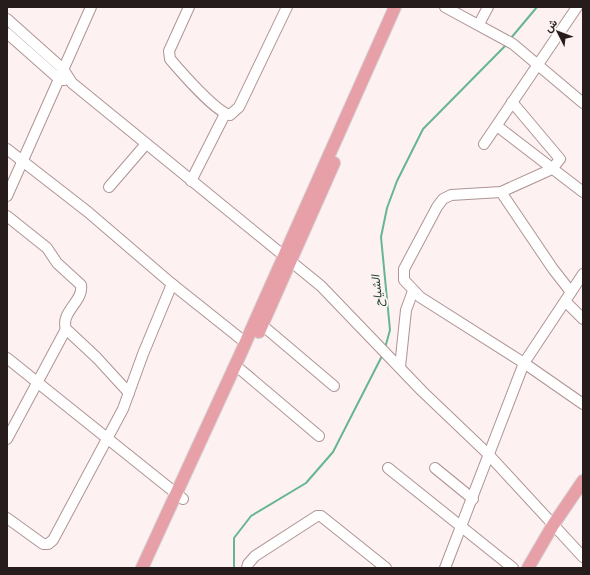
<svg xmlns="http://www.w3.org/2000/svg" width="590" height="575" font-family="Roboto,Vazirmatn,sans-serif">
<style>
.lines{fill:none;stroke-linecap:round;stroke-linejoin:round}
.stream{stroke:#66b691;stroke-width:2}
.minor-casing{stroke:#af9495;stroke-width:12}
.major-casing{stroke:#d4d2d2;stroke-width:14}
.minor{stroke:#fff;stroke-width:10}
.major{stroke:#e7a0a7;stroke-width:12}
.labels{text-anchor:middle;stroke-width:4;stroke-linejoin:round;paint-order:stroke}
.water-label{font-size:12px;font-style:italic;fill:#193d2d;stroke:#fdf1f1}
</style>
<rect width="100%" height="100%" fill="#fdf1f1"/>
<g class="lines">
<!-- stream -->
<g class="stream">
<polyline points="511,38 537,7"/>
<polyline points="385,348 390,330 381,237 387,208 397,181 423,129 506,45"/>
<polyline points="234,568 234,538 251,516 306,483 333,452 383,354"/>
</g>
<defs>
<g id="minor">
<path d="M189,7L169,51L170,59C181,72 216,112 230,115L239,107L287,7"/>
<polyline points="445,7 513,44 583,103"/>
<polyline points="7,19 63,69 72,83 321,286 422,391 488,454 583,557"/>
<polyline points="479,24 488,7"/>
<polyline points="7,33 59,79 64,80"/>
<polyline points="512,102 560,159 552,169 501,192 451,195 443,199 437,207 404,269 404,280 420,297 524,363 583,404"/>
<polyline points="497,126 583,192"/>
<polyline points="484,144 577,7"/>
<polyline points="7,149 88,212 172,284 143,354 123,409 53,540 48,544 43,544 7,518"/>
<polyline points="191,181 225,114"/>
<polyline points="109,187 146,144"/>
<polyline points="501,192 553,269 571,292"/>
<polyline points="7,196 91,7"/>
<path d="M7,216L47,248L57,263L81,285C84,301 60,312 66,329L97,358L129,393"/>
<polyline points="172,284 246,343"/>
<polyline points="566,302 583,319"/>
<polyline points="262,325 334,386"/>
<polyline points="7,358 183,499"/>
<polyline points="400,367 406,310 413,291"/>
<polyline points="241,370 319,436"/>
<polyline points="7,439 66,329"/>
<polyline points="388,468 513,568"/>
<polyline points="435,468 473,499"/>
<polyline points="247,568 248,564 255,556 317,516 321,516 386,568"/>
<polyline points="445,568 524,363 583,274"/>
</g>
<g id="major">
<polyline points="259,332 334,163"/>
<polyline points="142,568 240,355 395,7"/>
<polyline points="528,568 553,525 583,481"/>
</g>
</defs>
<!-- minor casing -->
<use href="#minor" class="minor-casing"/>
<!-- major casing -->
<use href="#major" class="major-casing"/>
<!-- minor -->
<use href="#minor" class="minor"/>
<!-- major -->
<use href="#major" class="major"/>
</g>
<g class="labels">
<!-- water labels -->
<g class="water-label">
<text transform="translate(377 291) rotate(-96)" y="4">الشياح</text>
</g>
</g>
<!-- border -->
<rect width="590" height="575" fill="none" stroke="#261c1c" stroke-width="16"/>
<!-- north arrow -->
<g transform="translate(558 32) rotate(312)" stroke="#fdf1f1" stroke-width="3" paint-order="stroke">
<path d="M0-3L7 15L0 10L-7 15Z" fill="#261c1c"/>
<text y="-6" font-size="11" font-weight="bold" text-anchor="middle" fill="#261c1c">ش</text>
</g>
</svg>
